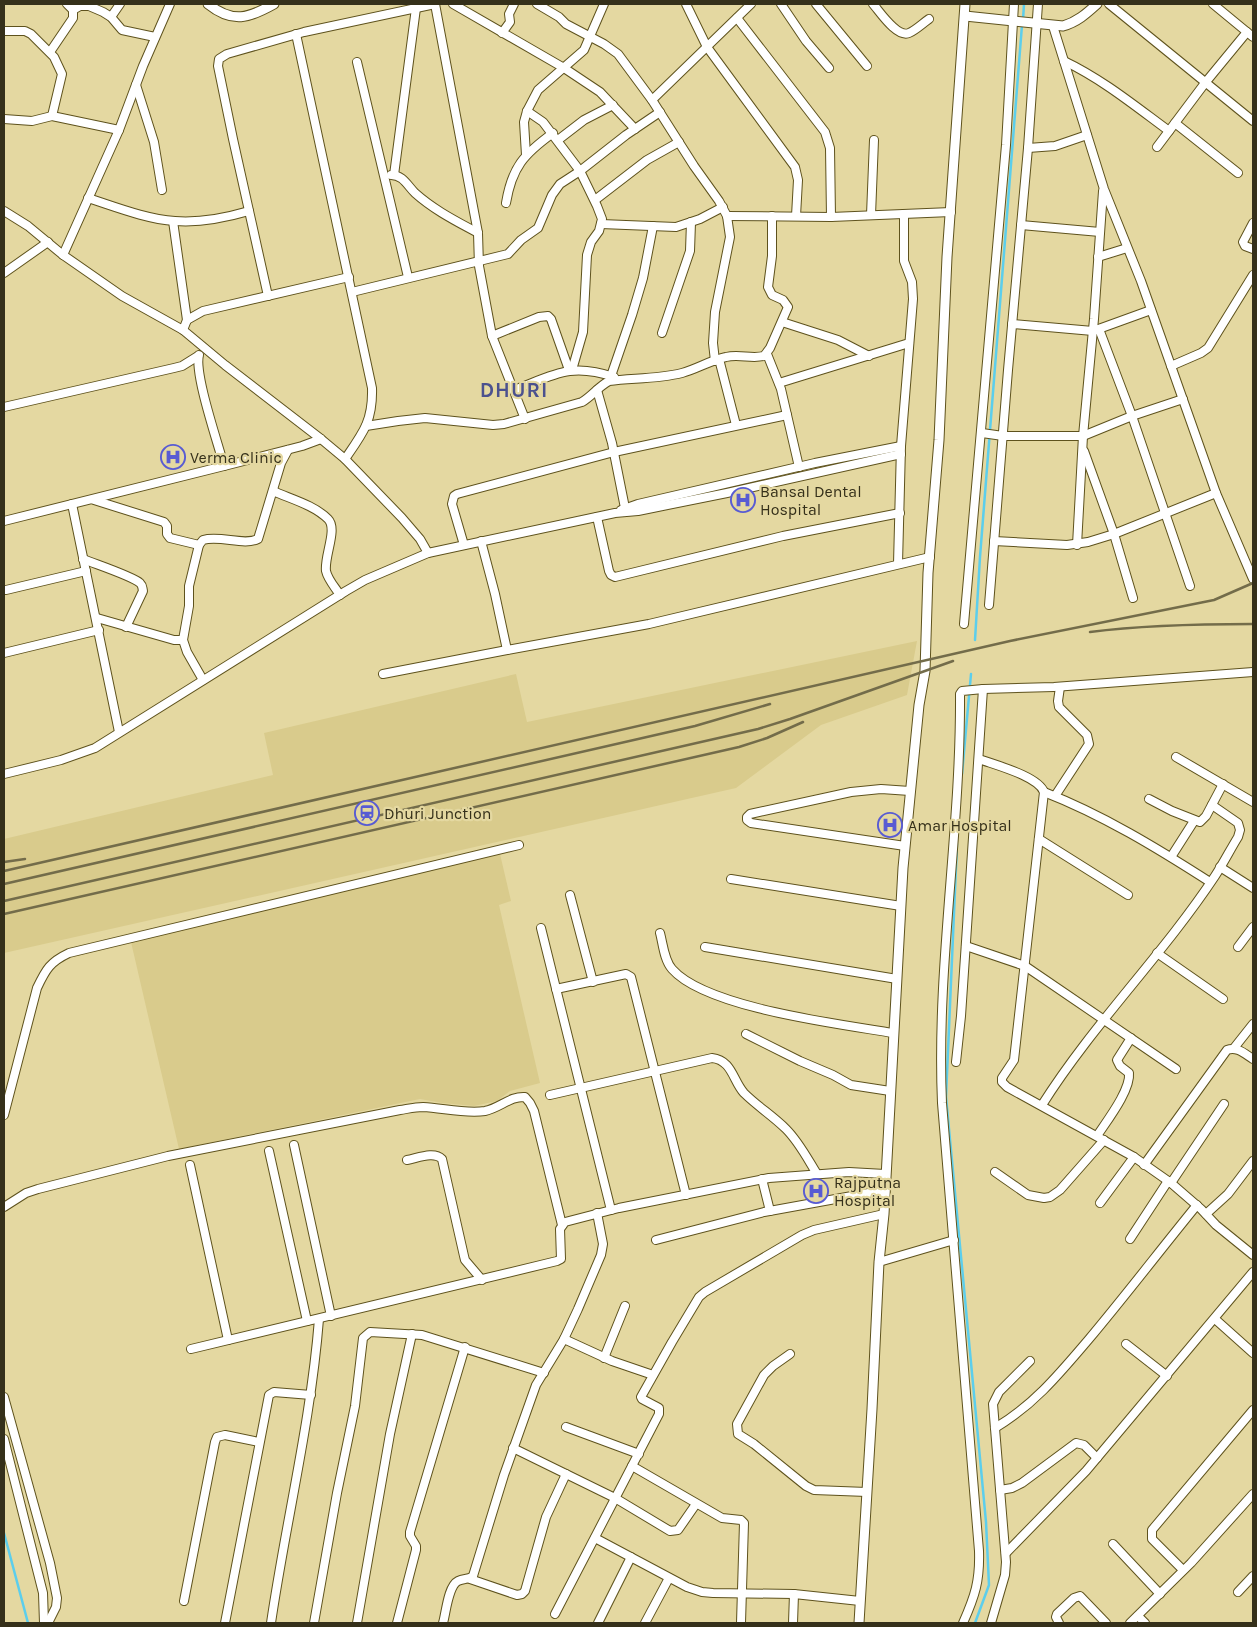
<svg xmlns="http://www.w3.org/2000/svg" width="1257" height="1627" font-family="Karla,sans-serif">
<style>
.built{fill:#d9cb8c}
.lines{fill:none;stroke-linecap:round;stroke-linejoin:round}
.stream{stroke:#5cceec;stroke-width:2.5}
.minor-casing{stroke:#5e521d;stroke-width:10}
.tertiary-casing{stroke:#5e521d;stroke-width:11}
.minor{stroke:#fff;stroke-width:8}
.tertiary{stroke:#fff;stroke-width:9}
.rail{stroke:#736c4a;stroke-width:2.5}
.labels{text-anchor:middle;stroke-width:4.5;stroke-linejoin:round;paint-order:stroke}
.poi-label{font-size:16px;fill:#35301a;stroke:#e4d8a1;text-anchor:start}
.district-label{font-size:21px;font-weight:bold;letter-spacing:1px;fill:#4b518e;stroke:#e4d8a1}
</style>
<rect width="100%" height="100%" fill="#e4d8a1"/>
<!-- built -->
<g class="built">
<polygon points="917,641 907,695 821,725 736,788 4,953 4,839 273,775 264,733 516,674 527,722"/>
<polygon points="500,854 511,901 499,905 540,1083 510,1091 497,1101 474,1106 442,1103 420,1099 179,1149 131,942"/>
</g>
<g class="lines">
<!-- stream -->
<g class="stream">
<polyline points="1023,20 1024,4"/>
<polyline points="975,640 980,557 1022,25"/>
<polyline points="962,774 971,674"/>
<polyline points="957,844 946,1097 986,1522 989,1585 975,1623"/>
<polyline points="4,1533 28,1623"/>
</g>
<defs>
<g id="minor">
<polyline points="435,4 478,233 479,266 492,336 525,419"/>
<polyline points="453,4 564,68 600,92 635,129"/>
<polyline points="537,4 559,17 566,24 604,44 618,54 652,100 694,166 719,201 727,216 730,237 715,312 713,343 715,361"/>
<polyline points="686,4 707,47 795,167 798,180 796,216"/>
<polyline points="781,4 806,41 829,68"/>
<polyline points="816,4 867,66"/>
<path d="M873,4C880,12 897,38 909,33C916,30 923,23 929,19"/>
<polyline points="1109,4 1253,121"/>
<polyline points="1213,4 1253,37"/>
<polyline points="73,10 80,6 89,6 103,12 111,17 122,30 155,37"/>
<polyline points="111,17 120,4"/>
<polyline points="737,18 825,132 830,148 831,217"/>
<polyline points="1053,26 1104,189 1141,281 1216,493 1253,579"/>
<polyline points="4,31 25,31 31,34 54,57 62,74 52,116"/>
<polyline points="502,33 510,22 509,14 514,4"/>
<path d="M296,34L372,388C373,421 363,433 345,459"/>
<polyline points="50,52 73,18 73,10 67,4"/>
<path d="M1064,61C1102,79 1135,106 1169,131"/>
<polyline points="357,62 408,277"/>
<polyline points="136,85 154,142 162,190"/>
<polyline points="652,100 751,4"/>
<polyline points="527,111 543,122 580,171 597,206 602,219 599,231 591,242 587,255 583,332 572,370"/>
<polyline points="4,119 32,121 52,116 119,130"/>
<polyline points="1175,123 1238,173"/>
<polyline points="558,140 584,120 613,105"/>
<polyline points="1157,147 1205,83 1247,32"/>
<polyline points="1028,148 1055,146 1087,135"/>
<polyline points="526,155 524,122 527,111 538,90 584,50 604,4"/>
<path d="M391,175C403,175 407,185 415,193C434,210 456,221 478,233"/>
<polyline points="394,175 416,8"/>
<path d="M88,198C116,207 146,219 175,221C200,223 225,218 249,211"/>
<polyline points="595,200 647,160 679,142"/>
<path d="M506,203C512,167 524,154 553,133"/>
<polyline points="4,211 28,226 63,255 122,296 183,330 225,365 321,439 345,459 402,518 420,539 428,553"/>
<polyline points="871,215 874,140"/>
<polyline points="727,216 831,217 951,212"/>
<polyline points="173,221 187,320"/>
<polyline points="1253,223 1243,242 1245,246 1253,249"/>
<polyline points="601,224 676,227 700,219 723,207"/>
<polyline points="1021,225 1100,232"/>
<polyline points="63,255 119,130 143,66 170,4"/>
<polyline points="1098,257 1127,248"/>
<polyline points="4,273 48,242"/>
<polyline points="352,292 508,254 521,240 538,228 552,195 560,184 580,171 626,135 660,112"/>
<polyline points="268,296 233,139 218,66 219,59 227,54 304,32 435,4"/>
<polyline points="782,322 838,340 869,356"/>
<polyline points="1012,324 1093,331 1151,310"/>
<polyline points="1099,329 1132,416 1190,586"/>
<polyline points="183,330 187,320 203,311 349,277"/>
<polyline points="662,333 690,251 691,222"/>
<polyline points="492,336 539,317 548,316 551,319 569,370"/>
<polyline points="767,354 781,389 799,467"/>
<path d="M199,355C194,374 218,443 224,466"/>
<polyline points="719,359 736,425"/>
<polyline points="1171,366 1201,353 1208,348 1253,275"/>
<polyline points="611,376 632,315 643,278 653,226"/>
<polyline points="779,383 909,343"/>
<path d="M514,390C554,375 570,362 614,377"/>
<polyline points="597,390 612,443 625,508"/>
<polyline points="4,407 174,368 182,366 198,356"/>
<path d="M366,426L398,421L425,418L493,425L504,424L582,402C592,396 598,387 609,381C633,378 658,379 682,373C697,369 711,360 726,357C739,354 752,359 764,356L770,348L788,307L783,300L772,295L768,287L772,256V216"/>
<polyline points="982,433 1003,436 1083,436 1132,416 1183,399"/>
<polyline points="1084,451 1114,534 1133,598"/>
<path d="M273,491C291,499 314,505 328,519C338,529 324,556 326,571C328,580 335,587 340,595"/>
<polyline points="94,500 164,522 167,526 167,534 170,538 199,545"/>
<polyline points="72,504 119,732"/>
<polyline points="621,510 638,504 815,463 901,446"/>
<polyline points="597,517 609,571 611,575 615,577 783,536 900,513"/>
<polyline points="4,521 224,466 302,446 321,439"/>
<polyline points="481,541 495,594 507,650 649,624 930,557"/>
<polyline points="994,541 1067,545 1088,542 1114,534 1216,493"/>
<polyline points="464,545 452,504 454,496 457,494 614,452 787,415"/>
<polyline points="1077,545 1083,436 1094,319 1103,191"/>
<path d="M83,559C95,564 132,576 140,583C143,586 142,587 143,591L126,627"/>
<polyline points="898,564 901,446 913,299 912,282 904,261 904,214"/>
<polyline points="6,590 86,571"/>
<polyline points="989,605 1008,370 1028,148 1038,4"/>
<polyline points="97,618 174,640 183,640"/>
<polyline points="964,624 1006,145 1014,4"/>
<polyline points="4,653 99,630"/>
<polyline points="383,674 507,650"/>
<path d="M203,680L187,652L183,640L189,606V586L199,545L203,540C220,535 244,546 258,539L281,463L288,450"/>
<polyline points="1176,757 1253,802"/>
<path d="M979,759C995,765 1038,776 1044,792L1014,1060L1002,1078V1082L1007,1087L1134,1157L1171,1183L1201,1209L1216,1225L1253,1255"/>
<polyline points="4,774 61,760 95,748 346,591 365,580 428,553 615,513 638,511 727,493 901,454"/>
<path d="M1044,792C1103,815 1157,848 1210,882"/>
<polyline points="1055,796 1089,744 1087,735 1059,707 1058,701 1060,687"/>
<polyline points="1149,799 1172,811 1200,822 1206,816 1223,784"/>
<polyline points="1039,839 1128,895"/>
<polyline points="905,846 751,823 747,820 747,817 750,814 851,792 881,789 910,791"/>
<polyline points="1171,857 1194,821"/>
<polyline points="1220,867 1253,888"/>
<polyline points="731,879 901,906"/>
<polyline points="570,895 593,982"/>
<polyline points="541,928 611,1210"/>
<path d="M660,933C663,944 664,960 672,969C706,1008 840,1024 893,1033"/>
<polyline points="966,946 1025,966 1176,1069"/>
<polyline points="705,947 897,979"/>
<polyline points="1238,947 1253,927"/>
<polyline points="1157,953 1223,999"/>
<polyline points="556,989 626,974 631,977 686,1195"/>
<polyline points="746,1034 800,1061 833,1075 851,1085 890,1091"/>
<polyline points="1234,1048 1253,1024"/>
<polyline points="956,1062 961,1016 983,689"/>
<path d="M550,1095L712,1058C732,1060 733,1081 744,1093C757,1106 773,1116 786,1129C799,1142 807,1158 817,1174"/>
<path d="M1042,1105C1093,1024 1162,956 1215,876C1223,864 1230,850 1238,837L1240,830L1238,823L1212,805"/>
<path d="M4,1115L37,988C46,969 50,962 69,953L519,845"/>
<path d="M1097,1136C1106,1122 1131,1090 1129,1073L1120,1066L1117,1060L1131,1038"/>
<polyline points="294,1145 331,1316"/>
<polyline points="269,1151 307,1321"/>
<path d="M407,1160C418,1158 434,1151 442,1159L464,1256L465,1260L482,1280"/>
<polyline points="190,1165 228,1340"/>
<path d="M1144,1165L1227,1050C1237,1046 1245,1054 1253,1059"/>
<polyline points="995,1172 1028,1195 1044,1198 1050,1197 1060,1190 1104,1140"/>
<polyline points="762,1179 770,1211"/>
<polyline points="1171,1183 1224,1104"/>
<polyline points="1100,1203 1134,1157"/>
<path d="M4,1207L26,1193L38,1189L168,1156L400,1110C407,1109 415,1107 423,1107C443,1108 465,1114 485,1111C500,1108 510,1096 525,1097L530,1103L534,1111L562,1225"/>
<polyline points="1206,1214 1228,1194 1253,1161"/>
<polyline points="1130,1239 1168,1181"/>
<polyline points="656,1240 764,1212 885,1190"/>
<polyline points="879,1262 954,1240"/>
<polyline points="1215,1319 1253,1353"/>
<polyline points="564,1339 612,1361 653,1375"/>
<polyline points="1126,1344 1167,1376"/>
<polyline points="191,1349 557,1261 561,1259 560,1229 565,1222 619,1208 769,1178 849,1172 885,1174"/>
<polyline points="790,1354 773,1366 764,1375 737,1424 738,1434 754,1444 806,1486 814,1490 867,1492"/>
<polyline points="604,1358 625,1306"/>
<polyline points="4,1397 50,1563 57,1598 56,1607 48,1623"/>
<polyline points="566,1427 639,1454"/>
<path d="M995,1428C1034,1405 1060,1373 1089,1339C1126,1295 1161,1249 1197,1205"/>
<polyline points="4,1439 43,1593 44,1623"/>
<polyline points="513,1448 615,1498 670,1531 678,1530 696,1504"/>
<polyline points="632,1466 722,1518 741,1520 744,1523 741,1623"/>
<polyline points="1000,1490 1012,1488 1022,1483 1076,1443 1084,1445 1097,1458"/>
<polyline points="595,1538 687,1587 702,1592 713,1593 794,1594 860,1601"/>
<polyline points="1113,1544 1160,1594"/>
<polyline points="1006,1553 1086,1471 1253,1272"/>
<polyline points="1183,1570 1152,1539 1152,1530 1253,1410"/>
<polyline points="470,1579 517,1595 522,1594 525,1591 546,1517 566,1474"/>
<polyline points="1238,1592 1253,1576"/>
<polyline points="184,1601 215,1442 217,1437 225,1435 259,1442"/>
<polyline points="555,1614 659,1414 659,1408 642,1399 641,1397 672,1342 699,1297 705,1292 802,1235 814,1230 884,1214"/>
<polyline points="1138,1616 1145,1623"/>
<polyline points="225,1623 269,1395 274,1392 311,1395"/>
<path d="M271,1623C286,1521 311,1421 319,1319"/>
<polyline points="314,1623 337,1493 355,1406 363,1338 370,1332 422,1335 544,1373"/>
<polyline points="357,1623 390,1434 412,1334"/>
<polyline points="397,1623 416,1550 416,1546 410,1536 410,1532 465,1347"/>
<path d="M443,1623C446,1613 448,1586 458,1581C464,1578 468,1580 473,1576L504,1475L536,1385L564,1339L578,1309L601,1255L603,1244L597,1213"/>
<polyline points="598,1623 631,1557"/>
<polyline points="645,1623 669,1578"/>
<polyline points="793,1623 794,1594"/>
<path d="M963,1623C975,1596 980,1581 979,1551L942,1103C936,966 961,831 960,694L962,691L983,689L1054,687L1253,672"/>
<polyline points="991,1623 1005,1575 1006,1562 993,1404 999,1392 1030,1361"/>
<polyline points="1059,1623 1056,1617 1057,1614 1074,1598 1080,1596 1106,1623"/>
<polyline points="1130,1623 1191,1563 1253,1494"/>
</g>
<g id="tertiary">
<path d="M208,4C233,24 249,18 274,4"/>
<path d="M965,16L1063,26C1077,22 1086,14 1097,4"/>
<polyline points="859,1623 872,1409 879,1262 884,1214 903,868 919,705 925,671 928,573 939,440 947,257 965,4"/>
</g>
</defs>
<!-- minor casing -->
<use href="#minor" class="minor-casing"/>
<!-- tertiary casing -->
<use href="#tertiary" class="tertiary-casing"/>
<!-- minor -->
<use href="#minor" class="minor"/>
<!-- tertiary -->
<use href="#tertiary" class="tertiary"/>
<!-- rail -->
<g class="rail">
<path d="M1090,632C1144,625 1198,624 1253,624"/>
<polyline points="4,862 25,859"/>
<polyline points="4,871 1010,641 1214,600 1253,583"/>
<polyline points="4,884 695,726 770,704"/>
<polyline points="4,901 758,729 790,719 953,661"/>
<polyline points="4,914 739,747 767,738 803,722"/>
</g>
</g>
<!-- icons -->
<defs>
<symbol id="hospital-ring" viewBox="-11 -11 22 22"><circle r="9.5" fill="#e4d8a1" stroke="#585bd3" stroke-width="1.5"/><path d="M-5-5h3v3.5h4V-5h3V5h-3V1.5h-4V5h-3Z" fill="#585bd3"/></symbol>
<symbol id="station-ring" viewBox="-11 -11 22 22"><circle r="9.5" fill="#e4d8a1" stroke="#585bd3" stroke-width="1.5"/><path d="M-3-6H3Q5-6 5-4V2Q5 4 3 4L4.5 6H3L1.5 4h-3L-3 6H-4.5L-3 4Q-5 4-5 2V-4Q-5-6-3-6ZM-3.5-4v3h7v-3ZM-3.5 1v1.5H-2V1ZM2 1v1.5H3.5V1Z" fill="#585bd3"/></symbol>
</defs>
<g fill-rule="evenodd">
<use href="#hospital-ring" x="159" y="443" width="28" height="28"/>
<use href="#hospital-ring" x="729" y="486" width="28" height="28"/>
<use href="#station-ring" x="353" y="799" width="28" height="28"/>
<use href="#hospital-ring" x="876" y="811" width="28" height="28"/>
<use href="#hospital-ring" x="802" y="1177" width="28" height="28"/>
</g>
<g class="labels">
<!-- poi labels -->
<g class="poi-label">
<text x="190" y="463">Verma Clinic</text>
<text x="760" y="497">Bansal Dental<tspan x="760" dy="18">Hospital</tspan></text>
<text x="384" y="819">Dhuri Junction</text>
<text x="908" y="831">Amar Hospital</text>
<text x="834" y="1188">Rajputna<tspan x="834" dy="18">Hospital</tspan></text>
</g>
<!-- district labels -->
<g class="district-label">
<text x="514" y="397">DHURI</text>
</g>
</g>
<!-- border -->
<rect width="1257" height="1627" fill="none" stroke="#35301a" stroke-width="10"/>
</svg>
